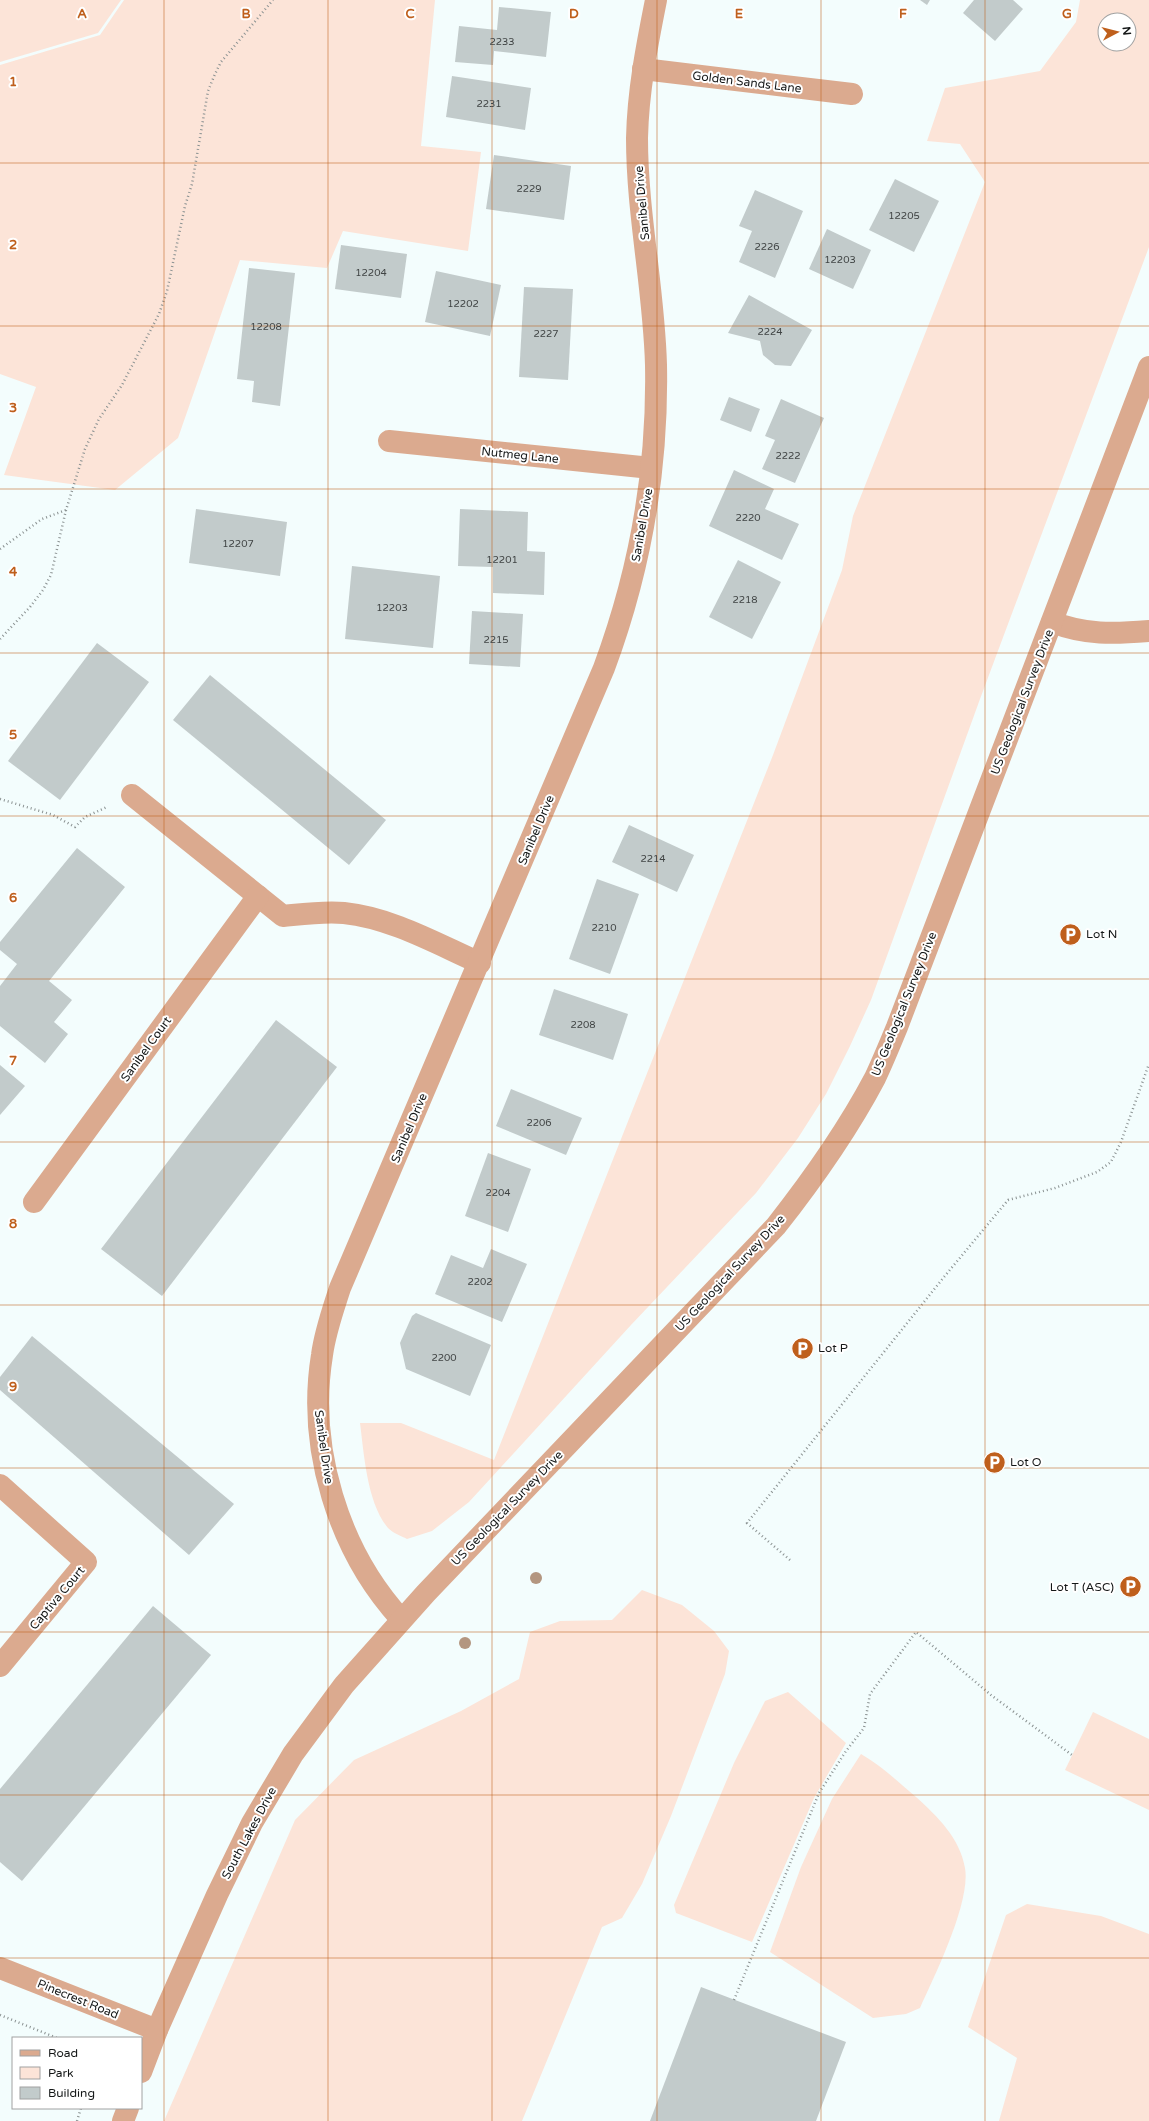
<svg xmlns="http://www.w3.org/2000/svg" width="1149" height="2121" font-family="'Varela Round',sans-serif">
<style>
.green{fill:#fce4d8;fill-rule:evenodd}
.building{fill:#c2cbcb}
.lines{fill:none;stroke-linecap:round;stroke-linejoin:round}
.path{stroke:#8b9292;stroke-width:2.5;stroke-dasharray:1 3;stroke-linecap:butt}
.minor{stroke:#dbaa8f;stroke-width:22}
.tree{fill:#b39680}
.grid{fill:none;stroke:#bf5f1c;stroke-width:1;stroke-opacity:0.55}
.labels{text-anchor:middle;stroke-width:4;stroke-linejoin:round;paint-order:stroke}
.number-label{font-size:10px;fill:#404444}
.street-label{font-size:12px;fill:#141717;stroke:#fff}
.poi-label{font-size:12px;fill:#141717;stroke:#fff;text-anchor:start}
.grid-label{font-size:13px;text-anchor:middle;font-weight:bold;fill:#bf5f1c;stroke:#fff;stroke-width:4;stroke-linejoin:round;paint-order:stroke}
</style>
<rect width="100%" height="100%" fill="#f3fdfd"/>
<!-- green -->
<g class="green">
<polygon points="0,0 121,0 98,33 0,62"/>
<polygon points="124,0 435,0 421,146 481,152 468,251 343,231 327,268 240,260 178,438 115,490 4,475 36,387 0,374 0,65 100,35"/>
<path d="M1080,0H1149V247L980,699L871,1000L850,1046L826,1094L798,1138L756,1193L631,1325L469,1502L432,1531L407,1539C401,1536 393,1533 388,1528C367,1503 364,1454 360,1423H401L494,1460L773,755L842,570L853,516L985,182L960,144L927,141L945,88L1040,71L1076,22ZM1105,20H1129V44H1105Z"/>
<polygon points="642,1590 682,1605 714,1631 729,1651 725,1674 671,1816 642,1884 622,1918 602,1927 522,2121 164,2121 295,1820 354,1760 461,1711 519,1679 530,1632 560,1621 612,1620"/>
<polygon points="788,1692 846,1743 814,1798 752,1942 676,1913 674,1905 734,1763 765,1701"/>
<polygon points="1093,1712 1149,1739 1149,1810 1065,1770"/>
<path d="M861,1754C882,1766 898,1782 916,1797C937,1816 960,1838 965,1868C971,1902 935,1975 920,2008L906,2014L873,2018L770,1952L801,1867L832,1799Z"/>
<polygon points="1027,1904 1101,1916 1149,1934 1149,2121 999,2121 1017,2058 968,2027 1006,1915"/>
</g>
<!-- building -->
<g class="building">
<polygon points="920,0 930,0 927,5"/>
<polygon points="974,0 1013,0 1023,9 995,41 963,13"/>
<polygon points="499,7 551,12 546,57 494,51 493,65 455,62 459,26 497,30"/>
<polygon points="452,76 531,88 525,130 446,117"/>
<polygon points="494,155 571,166 564,220 486,209"/>
<polygon points="895,179 939,201 914,252 869,230"/>
<polygon points="755,190 803,211 775,278 739,262 752,231 739,226"/>
<polygon points="827,229 871,250 853,289 809,269"/>
<polygon points="341,245 407,254 401,298 335,289"/>
<polygon points="249,268 295,273 280,406 252,402 254,381 237,379"/>
<polygon points="436,271 501,285 490,336 425,322"/>
<polygon points="524,287 573,289 568,380 519,377"/>
<polygon points="749,295 812,330 791,366 775,365 763,355 760,341 728,333"/>
<polygon points="729,397 760,409 751,432 720,420"/>
<polygon points="781,399 824,418 795,483 762,469 775,440 765,436"/>
<polygon points="734,470 774,489 765,509 799,524 782,560 709,526"/>
<polygon points="196,509 287,522 280,576 189,563"/>
<polygon points="460,509 528,512 527,551 545,552 544,595 493,593 493,567 458,566"/>
<polygon points="738,560 781,582 752,639 709,617"/>
<polygon points="352,566 440,576 433,648 345,639"/>
<polygon points="472,611 523,614 520,667 469,664"/>
<polygon points="97,643 149,682 60,800 8,761"/>
<polygon points="210,675 386,820 349,865 173,720"/>
<polygon points="629,825 694,855 677,892 612,862"/>
<polygon points="77,848 125,887 49,981 72,1000 54,1022 68,1034 45,1063 0,1026 0,986 17,964 0,950 0,942"/>
<polygon points="597,879 639,894 610,974 569,959"/>
<polygon points="554,989 628,1014 613,1060 539,1035"/>
<polygon points="276,1020 337,1067 162,1296 101,1249"/>
<polygon points="0,1065 25,1086 0,1115"/>
<polygon points="511,1089 582,1118 566,1155 496,1126"/>
<polygon points="488,1153 531,1169 508,1232 465,1216"/>
<polygon points="491,1249 527,1264 502,1322 435,1294 451,1255 483,1268"/>
<polygon points="416,1313 491,1345 470,1396 406,1369 400,1343 412,1316"/>
<polygon points="32,1336 234,1504 189,1555 0,1390 0,1377"/>
<polygon points="153,1606 211,1655 22,1881 0,1862 0,1789"/>
<polygon points="701,1987 846,2042 816,2121 650,2121"/>
</g>
<g class="lines">
<!-- path -->
<g class="path">
<polyline points="0,549 42,519 66,510"/>
<polyline points="0,639 30,607 43,590 51,575 66,510 85,449 99,419 122,385 159,314 167,291 185,206 192,184 208,91 215,74 221,62 273,0"/>
<polyline points="0,799 53,815 75,827 85,817 107,807"/>
<polyline points="790,1560 747,1523 944,1277 1008,1200 1055,1188 1097,1172 1111,1162 1121,1142 1149,1064"/>
<polyline points="734,2000 819,1793 846,1751 864,1728 870,1694 916,1632 991,1695 1072,1755"/>
<polyline points="0,2015 57,2038"/>
<polyline points="77,2121 81,2108"/>
</g>
<!-- minor -->
<g class="minor">
<polyline points="643,69 852,94"/>
<polyline points="389,441 651,468"/>
<path d="M1052,622C1085,635 1114,634 1149,631"/>
<path d="M132,795L283,916C303,914 324,911 344,913C392,918 437,944 480,963"/>
<polyline points="34,1202 258,896"/>
<polyline points="0,1485 86,1562 0,1666"/>
<path d="M401,1619C338,1550 307,1448 322,1355C325,1332 333,1310 340,1288L604,668C640,571 658,468 656,365C654,289 637,214 637,138C638,91 647,45 656,0"/>
<polyline points="0,1968 157,2030"/>
<path d="M141,2072L157,2030L217,1895L252,1823L293,1754L344,1685L426,1593L776,1226C813,1179 847,1131 875,1078C883,1061 890,1044 897,1027L1149,367"/>
<polyline points="123,2121 128,2108"/>
</g>
</g>
<!-- trees -->
<g class="tree">
<circle cx="536" cy="1578" r="6"/>
<circle cx="465" cy="1643" r="6"/>
</g>
<!-- grid -->
<path class="grid" d="M164,0V2121M328,0V2121M492,0V2121M657,0V2121M821,0V2121M985,0V2121M0,163H1149M0,326H1149M0,489H1149M0,653H1149M0,816H1149M0,979H1149M0,1142H1149M0,1305H1149M0,1468H1149M0,1632H1149M0,1795H1149M0,1958H1149"/>
<!-- icons -->
<defs>
<symbol id="parking-disc" viewBox="-11 -11 22 22"><circle r="9.5" fill="#bf5f1c" stroke="#fff"/><path d="M-3.5-5.5H1a3.5 3.5 0 0 1 0 7H-1V5.5H-3.5ZM-1-3.4V-.6H.8a1.4 1.4 0 0 0 0-2.8Z" fill="#fff"/></symbol>
</defs>
<g fill-rule="evenodd">
<use href="#parking-disc" x="1058" y="922" width="25" height="25"/>
<use href="#parking-disc" x="790" y="1336" width="25" height="25"/>
<use href="#parking-disc" x="982" y="1450" width="25" height="25"/>
<use href="#parking-disc" x="1118" y="1574" width="25" height="25"/>
</g>
<g class="labels">
<!-- number labels -->
<g class="number-label">
<text x="502" y="45">2233</text>
<text x="489" y="107">2231</text>
<text x="529" y="192">2229</text>
<text x="904" y="219">12205</text>
<text x="767" y="250">2226</text>
<text x="840" y="263">12203</text>
<text x="371" y="276">12204</text>
<text x="463" y="307">12202</text>
<text x="266" y="330">12208</text>
<text x="770" y="335">2224</text>
<text x="546" y="337">2227</text>
<text x="788" y="459">2222</text>
<text x="748" y="521">2220</text>
<text x="238" y="547">12207</text>
<text x="502" y="563">12201</text>
<text x="745" y="603">2218</text>
<text x="392" y="611">12203</text>
<text x="496" y="643">2215</text>
<text x="653" y="862">2214</text>
<text x="604" y="931">2210</text>
<text x="583" y="1028">2208</text>
<text x="539" y="1126">2206</text>
<text x="498" y="1196">2204</text>
<text x="480" y="1285">2202</text>
<text x="444" y="1361">2200</text>
</g>
<!-- street labels -->
<g class="street-label">
<text transform="translate(747 82) rotate(7)" y="4">Golden Sands Lane</text>
<text transform="translate(642 203) rotate(-95)" y="4">Sanibel Drive</text>
<text transform="translate(520 455) rotate(6)" y="4">Nutmeg Lane</text>
<text transform="translate(642 525) rotate(-80)" y="4">Sanibel Drive</text>
<text transform="translate(1022 702) rotate(-69)" y="4">US Geological Survey Drive</text>
<text transform="translate(536 830) rotate(-67)" y="4">Sanibel Drive</text>
<text transform="translate(904 1004) rotate(-68)" y="4">US Geological Survey Drive</text>
<text transform="translate(146 1049) rotate(-54)" y="4">Sanibel Court</text>
<text transform="translate(409 1128) rotate(-67)" y="4">Sanibel Drive</text>
<text transform="translate(730 1273) rotate(-47)" y="4">US Geological Survey Drive</text>
<text transform="translate(324 1447) rotate(82)" y="4">Sanibel Drive</text>
<text transform="translate(507 1508) rotate(-46)" y="4">US Geological Survey Drive</text>
<text transform="translate(57 1598) rotate(-50)" y="4">Captiva Court</text>
<text transform="translate(249 1833) rotate(-62)" y="4">South Lakes Drive</text>
<text transform="translate(78 1999) rotate(22)" y="4">Pinecrest Road</text>
</g>
<!-- poi labels -->
<g class="poi-label">
<text x="1086" y="938">Lot N</text>
<text x="818" y="1352">Lot P</text>
<text x="1010" y="1466">Lot O</text>
<text x="1114" y="1591" text-anchor="end">Lot T (ASC)</text>
</g>
</g>
<g class="grid-label">
<text x="82" y="18">A</text>
<text x="246" y="18">B</text>
<text x="410" y="18">C</text>
<text x="574" y="18">D</text>
<text x="739" y="18">E</text>
<text x="903" y="18">F</text>
<text x="1067" y="18">G</text>
<text x="13" y="86">1</text>
<text x="13" y="249">2</text>
<text x="13" y="412">3</text>
<text x="13" y="576">4</text>
<text x="13" y="739">5</text>
<text x="13" y="902">6</text>
<text x="13" y="1065">7</text>
<text x="13" y="1228">8</text>
<text x="13" y="1391">9</text>
</g>
<!-- legend -->
<rect x="12" y="2037" width="130" height="72" fill="#ffffff" stroke="#a1a2a2"/>
<rect x="20" y="2050" width="20" height="6" fill="#dbaa8f" stroke="#a1a2a2"/>
<text x="48" y="2057" font-size="12" fill="#141717">Road</text>
<rect x="20" y="2067" width="20" height="12" fill="#fce4d8" stroke="#a1a2a2"/>
<text x="48" y="2077" font-size="12" fill="#141717">Park</text>
<rect x="20" y="2087" width="20" height="12" fill="#c2cbcb" stroke="#a1a2a2"/>
<text x="48" y="2097" font-size="12" fill="#141717">Building</text>
<!-- north arrow -->
<g transform="translate(1117 32) rotate(83)"><circle r="19" fill="#ffffff" stroke="#a1a2a2"/>
<path d="M0-3L7 15L0 10L-7 15Z" fill="#bf5f1c"/>
<text y="-6" font-size="11" font-weight="bold" text-anchor="middle" fill="#141717">N</text>
</g>
</svg>
